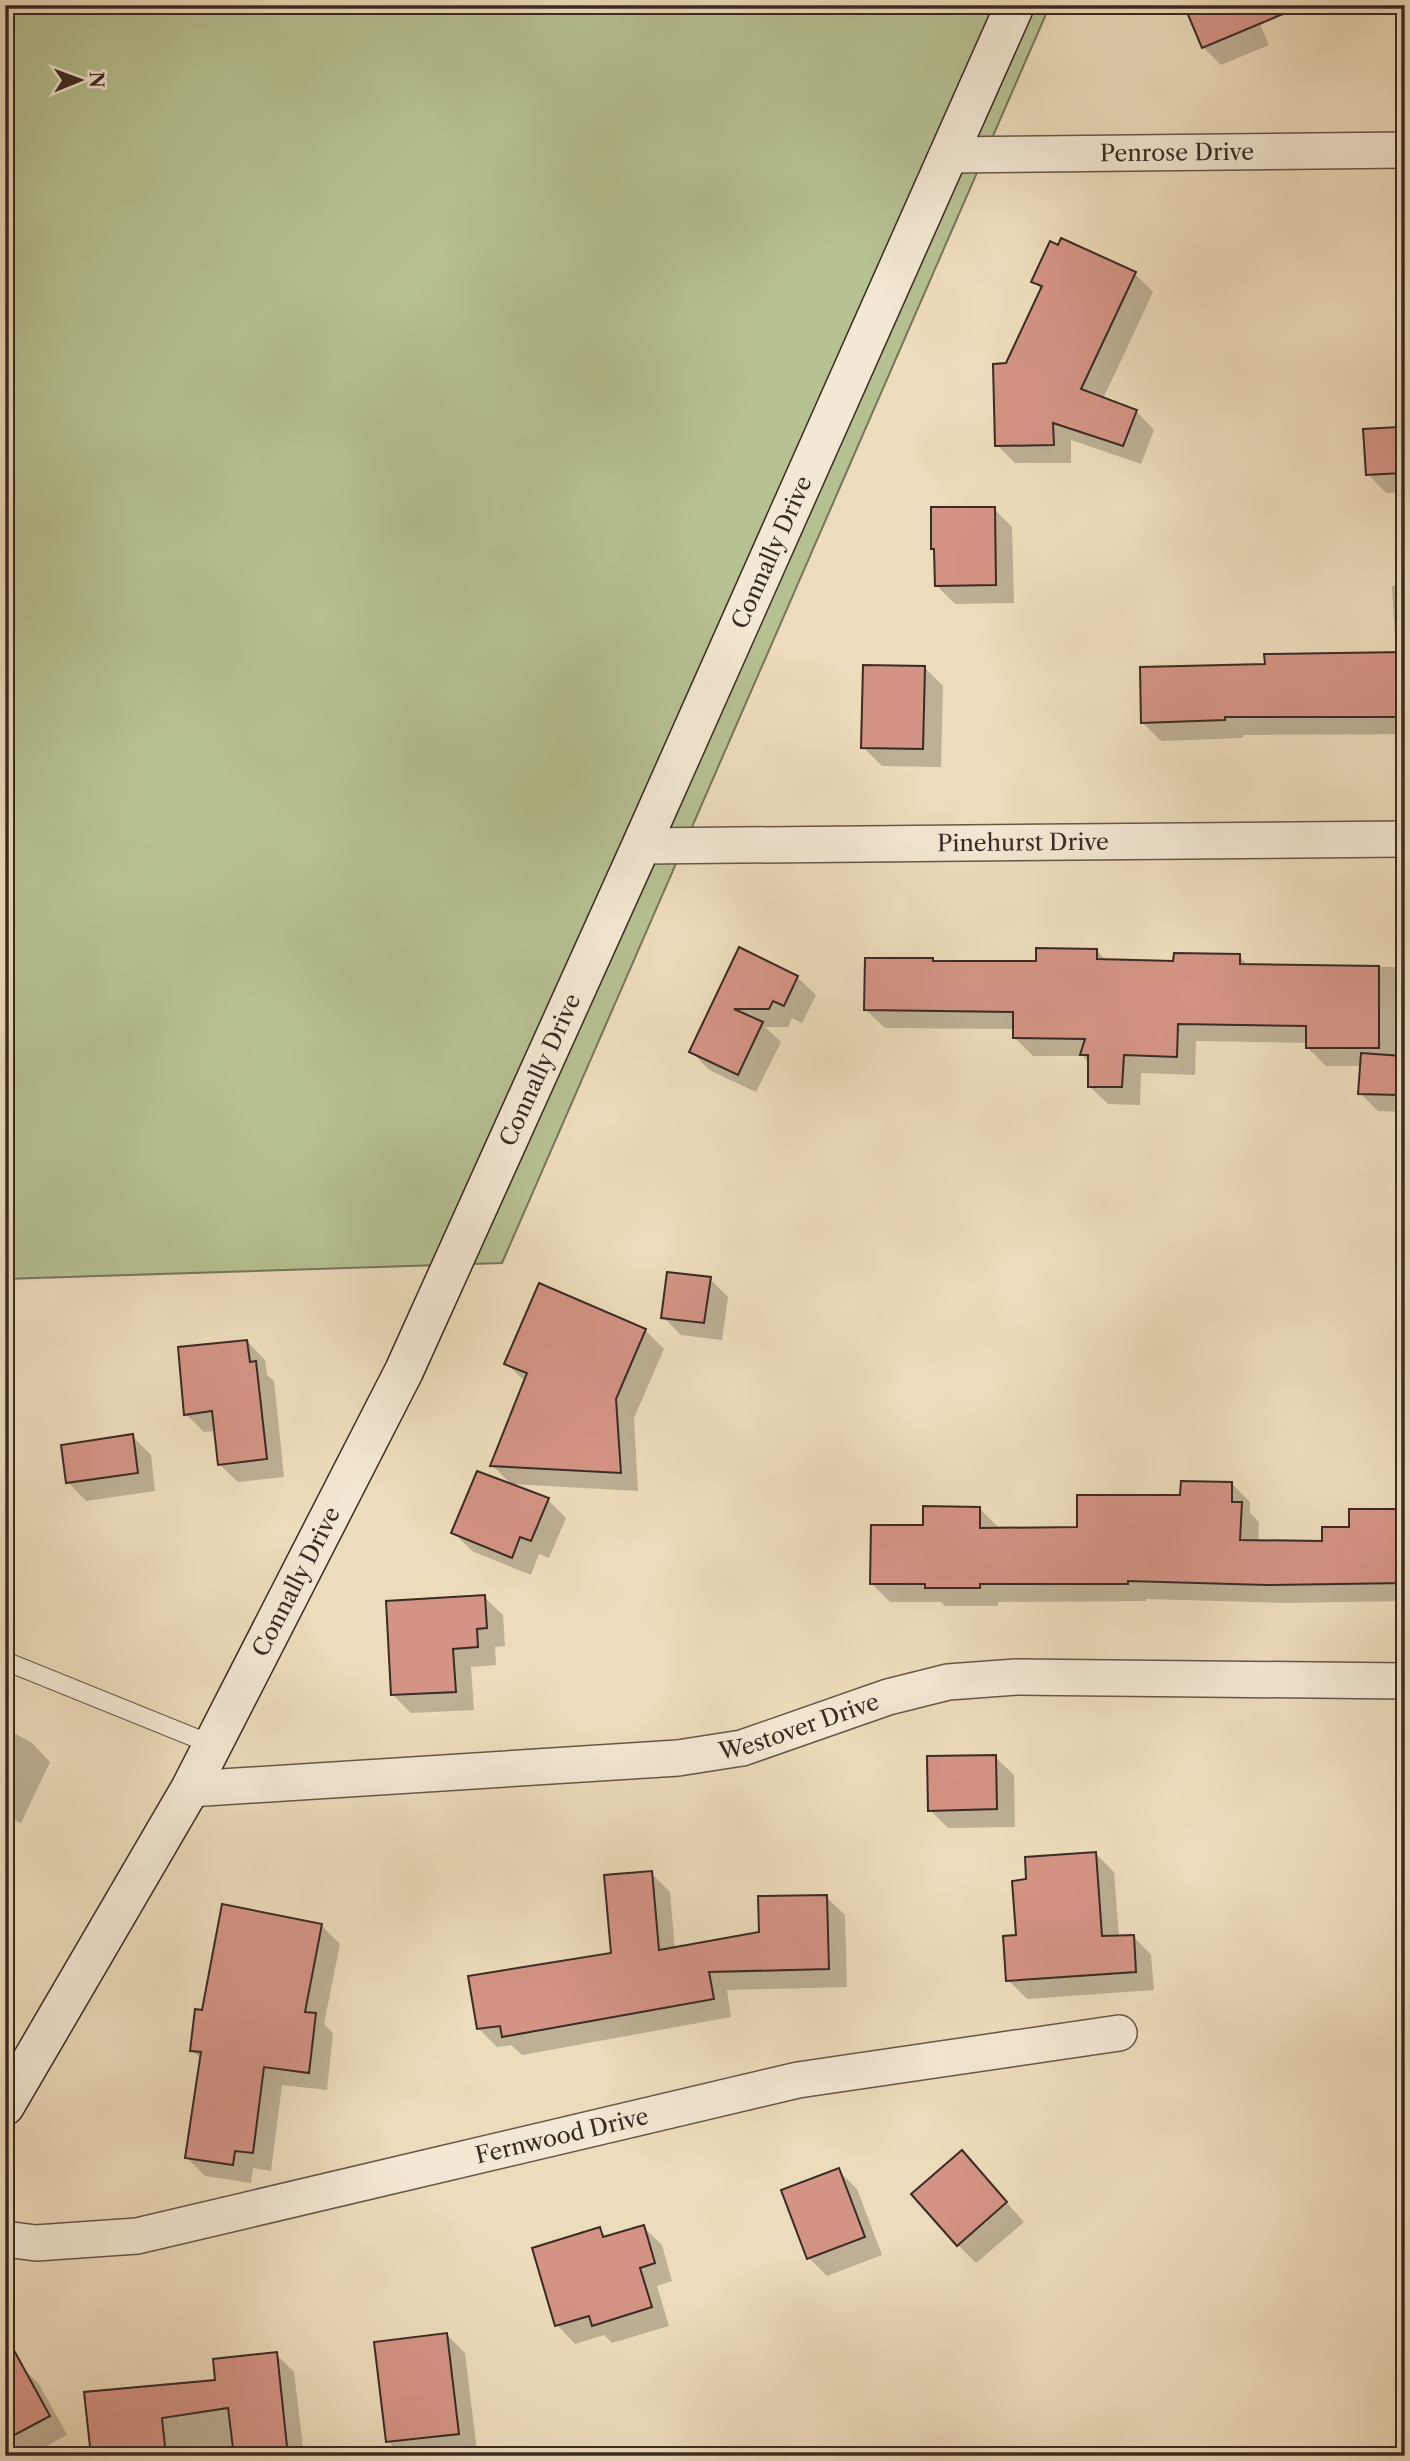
<svg xmlns="http://www.w3.org/2000/svg" width="1410" height="2461" font-family="'Libre Caslon Text',serif">
<style>
.green{fill:#b6c192;stroke:#78765a;stroke-width:2}
.shadow{fill:#0003}
.building{fill:#d49485;stroke:#3a2b23;stroke-width:2}
.lines{fill:none;stroke-linecap:round;stroke-linejoin:round}
.lane-casing{stroke:#675749;stroke-width:20}
.street-casing{stroke:#675749;stroke-width:38}
.secondary-casing{stroke:#3a2b23;stroke-width:41}
.lane{stroke:#f3e8d3;stroke-width:18}
.street{stroke:#f3e8d3;stroke-width:35}
.secondary{stroke:#f3e8d3;stroke-width:38}
.labels{text-anchor:middle;stroke-width:5;stroke-linejoin:round;paint-order:stroke}
.street-label{font-size:23px;fill:#3a2b23;stroke:#f3e8d3}
</style>
<rect width="100%" height="100%" fill="#eddcbb"/>
<filter id="stains"><feTurbulence type="fractalNoise" baseFrequency=".00286" numOctaves="4"/><feColorMatrix values="0 0 0 0 .2 0 0 0 0 .09 0 0 0 0 .02 0 0 0 .5 -.17"/></filter>
<radialGradient id="worn" r=".72"><stop offset=".6" stop-color="#630" stop-opacity="0"/><stop offset="1" stop-color="#630" stop-opacity=".3"/></radialGradient>
<!-- green -->
<polygon class="green" points="5,5 1050,5 502,1263 5,1279"/>
<!-- shadow -->
<g class="shadow">
<polygon points="1252,5 1269,45 1221,65 1203,47"/>
<polygon points="1135,274 1153,292 1103,399 1136,411 1154,430 1141,464 1071,440 1071,463 1015,463 997,445 1007,365 1042,290 1033,281"/>
<polygon points="1399,429 1405,435 1405,492 1386,493 1368,474"/>
<polygon points="994,509 1012,527 1014,603 955,604 937,586 936,551"/>
<polygon points="1405,585 1405,734 1243,735 1243,738 1161,741 1142,722 1267,666 1396,654 1392,586"/>
<polygon points="925,668 943,686 941,767 882,766 863,747"/>
<polygon points="740,949 797,977 816,995 802,1023 792,1018 788,1027 765,1027 781,1042 756,1092 709,1070 691,1051"/>
<polygon points="1096,950 1107,961 1175,962 1239,956 1249,966 1405,967 1405,1112 1378,1111 1360,1093 1362,1066 1326,1066 1308,1048 1308,1043 1196,1041 1195,1075 1141,1073 1140,1105 1108,1104 1089,1086 1089,1063 1083,1056 1033,1056 1014,1037 1014,1029 885,1028 866,1010 934,962 1038,962"/>
<polygon points="710,1279 728,1297 722,1340 681,1335 663,1317"/>
<polygon points="645,1330 664,1349 634,1418 638,1491 511,1484 492,1465 526,1382 506,1363"/>
<polygon points="247,1341 265,1360 267,1375 274,1381 284,1477 238,1482 219,1464 216,1431 204,1432 186,1414"/>
<polygon points="132,1436 151,1455 155,1491 86,1501 68,1482"/>
<polygon points="1232,1484 1250,1502 1250,1513 1259,1522 1258,1542 1324,1543 1351,1529 1405,1510 1405,1601 1286,1603 1146,1599 1146,1601 998,1602 998,1606 945,1606 941,1602 890,1602 872,1584 925,1527 979,1508 998,1527 998,1530 1079,1529"/>
<polygon points="548,1500 566,1518 549,1558 539,1554 531,1575 472,1551 453,1532"/>
<polygon points="484,1597 503,1615 505,1646 495,1647 496,1665 471,1667 474,1710 411,1713 393,1695"/>
<polygon points="5,1728 32,1743 50,1762 21,1823 5,1816"/>
<polygon points="995,1757 1014,1775 1015,1827 948,1828 930,1810"/>
<polygon points="1096,1854 1114,1872 1119,1937 1133,1936 1151,1955 1154,1990 1027,1999 1008,1980 1028,1881"/>
<polygon points="651,1873 670,1892 675,1949 760,1934 826,1897 845,1915 847,1987 727,1990 731,2017 522,2055 511,2045 497,2047 478,2028 613,1954"/>
<polygon points="321,1925 340,1944 324,2024 333,2033 327,2090 282,2085 271,2171 253,2168 251,2183 205,2176 187,2158 202,2060 192,2050 203,2012"/>
<polygon points="962,2152 1024,2222 976,2263 958,2245"/>
<polygon points="838,2170 857,2189 882,2255 827,2276 809,2258"/>
<polygon points="643,2227 662,2245 672,2281 657,2286 669,2326 612,2343 604,2335 575,2344 557,2325 599,2229 608,2238"/>
<polygon points="447,2335 465,2353 477,2451 440,2456 402,2456 388,2441"/>
<polygon points="276,2354 294,2372 304,2456 93,2456 217,2381"/>
<polygon points="21,2366 39,2384 67,2435 28,2456 5,2456 5,2374"/>
</g>
<!-- building -->
<g class="building">
<polygon points="1184,5 1302,5 1302,6 1202,48"/>
<polygon points="1061,238 1136,272 1081,389 1137,410 1123,446 1053,423 1054,445 995,446 993,364 1006,363 1042,286 1031,282 1050,241 1058,245"/>
<polygon points="1399,427 1402,473 1366,475 1363,429"/>
<polygon points="931,507 995,507 996,585 935,586 934,549 931,549"/>
<polygon points="1405,652 1405,717 1225,717 1225,720 1141,723 1140,667 1265,664 1264,654"/>
<polygon points="863,665 925,666 923,749 861,748"/>
<polygon points="739,947 798,976 784,1006 773,1001 769,1009 734,1009 763,1022 738,1075 689,1052"/>
<polygon points="1036,948 1097,949 1097,959 1173,961 1174,953 1240,954 1240,964 1379,966 1379,1048 1306,1048 1306,1026 1178,1024 1177,1057 1124,1055 1122,1087 1088,1087 1088,1055 1080,1055 1085,1039 1013,1038 1013,1012 864,1010 865,958 933,958 933,961 1036,961"/>
<polygon points="1361,1053 1402,1056 1400,1095 1358,1094"/>
<polygon points="667,1272 711,1277 704,1323 661,1318"/>
<polygon points="539,1283 646,1329 616,1399 621,1473 490,1466 527,1373 504,1364"/>
<polygon points="247,1340 250,1362 256,1361 267,1459 218,1465 212,1411 184,1415 178,1347"/>
<polygon points="133,1434 138,1473 66,1483 61,1445"/>
<polygon points="477,1471 549,1498 531,1541 520,1537 512,1558 451,1533"/>
<polygon points="1181,1481 1232,1482 1232,1502 1242,1502 1240,1540 1322,1541 1322,1527 1349,1527 1349,1509 1405,1509 1405,1583 1267,1585 1128,1581 1128,1584 980,1584 980,1588 925,1588 925,1584 870,1584 871,1525 923,1525 923,1506 980,1507 980,1528 1077,1527 1077,1495 1180,1495"/>
<polygon points="485,1595 487,1628 477,1629 478,1647 453,1649 456,1692 391,1695 386,1601"/>
<polygon points="996,1755 997,1809 928,1811 927,1756"/>
<polygon points="1096,1852 1102,1936 1134,1935 1136,1972 1006,1981 1003,1936 1016,1935 1012,1881 1026,1879 1025,1857"/>
<polygon points="652,1871 659,1950 759,1932 758,1896 827,1895 829,1969 709,1972 714,1999 502,2037 500,2026 477,2029 468,1976 611,1953 604,1875"/>
<polygon points="222,1904 322,1924 305,2012 316,2013 309,2073 264,2067 253,2153 235,2151 233,2165 185,2158 201,2052 190,2051 195,2009 202,2010"/>
<polygon points="962,2150 1007,2202 957,2246 911,2194"/>
<polygon points="839,2168 865,2237 807,2259 781,2190"/>
<polygon points="644,2225 655,2263 640,2268 652,2307 592,2326 589,2316 555,2326 532,2248 600,2227 603,2237"/>
<polygon points="447,2333 459,2434 386,2442 374,2342"/>
<polygon points="5,2334 50,2416 5,2440"/>
<polygon points="277,2352 288,2456 234,2456 228,2408 162,2418 166,2456 91,2456 84,2392 215,2380 213,2359"/>
</g>
<g class="lines">
<defs>
<polyline id="lane" points="5,1661 213,1745"/>
<g id="street">
<path id="s1" d="M948,155L1405,150"/>
<path id="s2" d="M641,846L1405,839"/>
<path id="s3" d="M190,1789L678,1758L742,1748L888,1697L948,1682L1016,1677L1405,1681"/>
<path id="s4" d="M5,2239L36,2243L137,2236L798,2080L1119,2033"/>
</g>
<g id="secondary">
<path id="s5" d="M5,2106L190,1789L404,1371L641,846L1015,5"/>
</g>
</defs>
<!-- lane casing -->
<use href="#lane" class="lane-casing"/>
<!-- street casing -->
<use href="#street" class="street-casing"/>
<!-- secondary casing -->
<use href="#secondary" class="secondary-casing"/>
<!-- lane -->
<use href="#lane" class="lane"/>
<!-- street -->
<use href="#street" class="street"/>
<!-- secondary -->
<use href="#secondary" class="secondary"/>
</g>
<g class="labels">
<!-- street labels -->
<g class="street-label">
<text dy="8" stroke="none"><textPath href="#s1" startOffset="229">Penrose Drive</textPath></text>
<text dy="8" stroke="none"><textPath href="#s5" startOffset="1734">Connally Drive</textPath></text>
<text dy="8" stroke="none"><textPath href="#s2" startOffset="382">Pinehurst Drive</textPath></text>
<text dy="8" stroke="none"><textPath href="#s5" startOffset="1167">Connally Drive</textPath></text>
<text dy="8" stroke="none"><textPath href="#s5" startOffset="600">Connally Drive</textPath></text>
<text dy="8" stroke="none"><textPath href="#s3" startOffset="614">Westover Drive</textPath></text>
<text dy="8" stroke="none"><textPath href="#s4" startOffset="569">Fernwood Drive</textPath></text>
</g>
</g>
<!-- margin -->
<rect width="1410" height="2461" fill="none" stroke="#eddcbb" stroke-width="28"/>
<rect x="7" y="7" width="1396" height="2447" fill="none" stroke="#3a2b23" stroke-width="3.5"/>
<rect x="14" y="14" width="1382" height="2433" fill="none" stroke="#3a2b23" stroke-width="2"/>
<!-- north arrow -->
<g transform="translate(80 80) rotate(89)" stroke="#f3e8d3" stroke-width="5" paint-order="stroke">
<path d="M0-5L12 26L0 18L-12 26Z" fill="#3a2b23"/>
<text y="-10" font-size="19" font-weight="bold" text-anchor="middle" fill="#3a2b23">N</text>
</g>
<rect width="100%" height="100%" filter="url(#stains)"/>
<rect width="100%" height="100%" fill="url(#worn)"/>
</svg>
